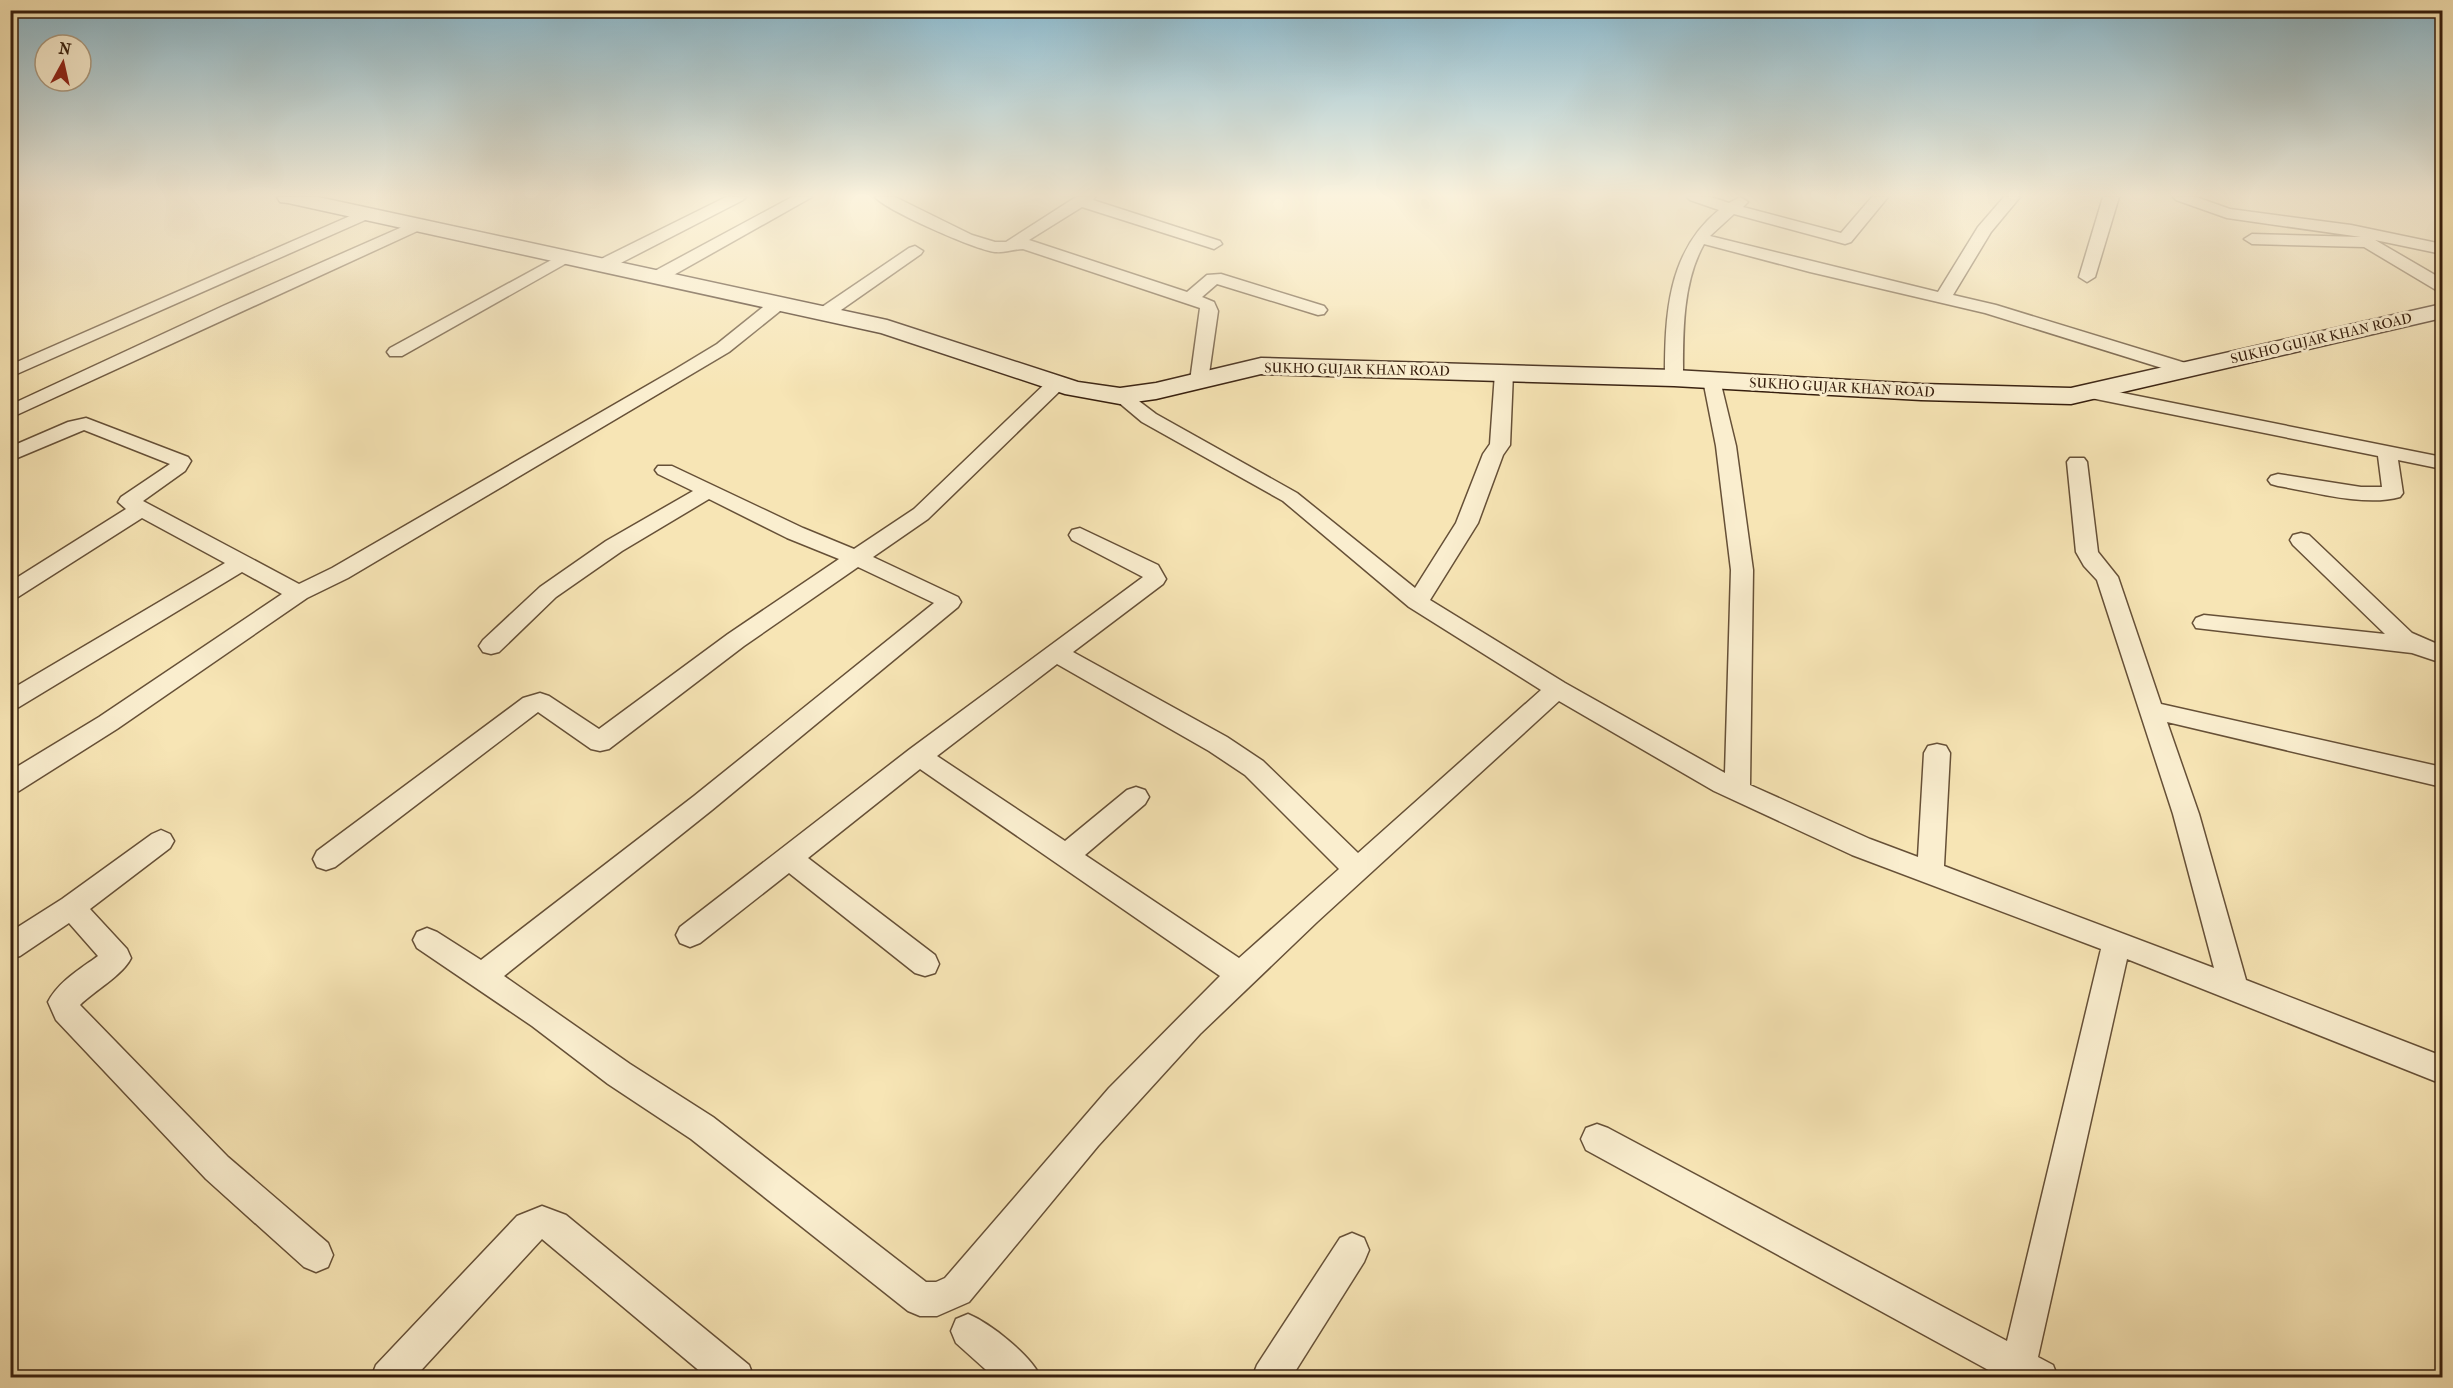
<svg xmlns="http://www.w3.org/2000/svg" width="2453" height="1388" font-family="'IM FELL French Canon',serif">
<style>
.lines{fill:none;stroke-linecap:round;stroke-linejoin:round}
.street-casing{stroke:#665037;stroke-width:3}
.secondary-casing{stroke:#361e0d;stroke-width:3}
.street{fill:#faeecf;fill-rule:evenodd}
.secondary{fill:#faeecf;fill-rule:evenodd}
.labels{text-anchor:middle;stroke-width:6;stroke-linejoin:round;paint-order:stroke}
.far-street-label{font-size:14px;fill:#361e0d;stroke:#faeecf}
</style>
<rect width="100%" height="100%" fill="#f7e5b5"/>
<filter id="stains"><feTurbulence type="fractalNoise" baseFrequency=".00333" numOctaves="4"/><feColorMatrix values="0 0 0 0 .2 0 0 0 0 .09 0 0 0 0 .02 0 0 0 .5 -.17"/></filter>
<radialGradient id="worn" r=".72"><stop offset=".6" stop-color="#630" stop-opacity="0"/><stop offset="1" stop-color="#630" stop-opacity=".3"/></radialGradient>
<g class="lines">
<defs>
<g id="street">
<polygon points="726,197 746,197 743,200 609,269 597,269 595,265 597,261"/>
<polygon points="792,197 812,197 663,281 657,282 649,277 651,273"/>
<path d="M875,197H895L972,235L995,242H1006L1076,197H1095L1093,200L1220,241L1222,244L1214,249L1208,247L1082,207L1029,240L1187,292L1207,275L1221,274L1324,306L1327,310L1324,314L1318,315L1217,284L1202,297L1214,302L1218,311L1208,381L1206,385H1192L1190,381L1200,308L1023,249C1014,249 1005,253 995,252C976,250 887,211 875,197Z"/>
<path d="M1687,197H1711L1729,203L1740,197L1748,202L1743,207L1841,233L1872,197H1888L1851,242L1845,244L1734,214L1710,236L1938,292L1978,227L2004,197H2020L1991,232L1953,295L1996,305L2192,365L2194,369L2192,373H2178L1985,313L1810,272L1704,244C1682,283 1683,334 1683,378L1681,382H1667L1665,378C1665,316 1667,252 1719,210L1690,200Z"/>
<polygon points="2103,197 2119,197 2095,277 2087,282 2079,277"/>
<polygon points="2173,197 2196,197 2230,209 2351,225 2442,244 2442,254 2375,240 2442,279 2442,291 2436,290 2364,247 2252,244 2244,239 2252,234 2361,237 2227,218 2176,200"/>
<polygon points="366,209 374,214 372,217 10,377 10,365"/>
<polygon points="418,220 424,222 426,225 424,228 10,418 10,405 223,306"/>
<polygon points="915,246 923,251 921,254 831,317 819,317 816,313 819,309 909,248"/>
<polygon points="566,252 572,254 574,257 572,260 402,356 390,356 387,352 390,348"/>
<polygon points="779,298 785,299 788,303 785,307 729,352 348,578 307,598 117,729 19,791 10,794 10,771 99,717 282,594 242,572 19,707 10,710 10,690 225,563 142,518 18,597 10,599 10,582 126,509 118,502 121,497 170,464 84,430 10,461 10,447 68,422 86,418 188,457 191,461 185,471 143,501 299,584 332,568 674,370 717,344 773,299"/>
<path d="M1504,367L1511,369L1513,373L1510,445L1503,455L1478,523L1430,600L1565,683L1725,773L1731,570L1716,446L1703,380L1705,376H1719L1736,446L1753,570L1750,785L1870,839L1918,857L1924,753L1928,746L1937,744L1946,746L1950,753L1944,866L2214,968L2173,814L2097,580L2084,566L2076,552L2067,462L2070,458H2084L2087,462L2098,552L2118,577L2161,704L2442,767V787L2167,722L2199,814L2246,980L2442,1056V1084L2127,959L2038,1357L2053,1365L2058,1378H2003L1586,1150L1581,1139L1586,1128L1597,1124L1608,1128L2007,1341L2101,949L1852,855L1714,791L1559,701L1317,922L1200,1034L1098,1146L969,1302L937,1316H920L908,1311L691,1139L608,1084L532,1026L417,948L413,940L417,932L427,928L437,932L481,960L694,796L934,603L858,567L744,646L609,749L600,751L591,749L538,712L335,867L326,870L317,867L313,859L317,851L523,698L540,693L549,696L599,729L728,634L839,559L787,538L709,499L622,551L556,597L499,652L491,654L483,652L479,646L483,640L540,587L606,541L693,491L658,474L655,470L658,466H672L803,528L854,549L914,509L1050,379H1064L1066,383L1064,387L928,519L873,557L958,597L961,602L958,607L712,810L504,976L630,1064L713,1117L926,1282H936L945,1278L1109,1088L1220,976L920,769L808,858L935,955L939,964L935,973L925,976L915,973L789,873L700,943L690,947L680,943L676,935L680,927L910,749L1143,577L1072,540L1069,535L1072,530L1080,528L1158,565L1166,579L1163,584L1073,652L1227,737L1263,761L1358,853L1541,690L1409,607L1283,501L1142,422L1111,396L1113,392H1127L1156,414L1297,493L1415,588L1456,523L1483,454L1490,444L1495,373L1497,369ZM1057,664L1209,751L1245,775L1339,869L1239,958L1085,855L1145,804L1149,797L1145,790L1136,787L1127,790L1065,841L937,756Z"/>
<path d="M2088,386L2442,457V469L2398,460L2403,493L2400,497C2365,507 2314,492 2278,486L2271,484L2268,480L2271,476L2278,474L2361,487H2382L2378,456L2081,396L2079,392L2081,388Z"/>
<polygon points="2301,533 2309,535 2412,633 2442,646 2442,663 2412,653 2196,628 2193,623 2196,618 2204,615 2385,634 2293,545 2290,540 2293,535"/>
<path d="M161,830L170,834L174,841L170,848L90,909L127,949L131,958C123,975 94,991 80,1005L228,1157L328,1243L333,1255L328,1267L316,1272L304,1267L206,1179L56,1020L48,1002C58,982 80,969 98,956L69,923L20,956L10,959V932L62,899L152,834Z"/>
<polygon points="542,1206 566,1215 749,1365 754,1378 708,1378 542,1239 414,1378 371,1378 376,1365 517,1216"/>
<polygon points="1352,1233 1364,1238 1369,1250 1364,1262 1291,1378 1252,1378 1257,1365 1340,1238"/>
<path d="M968,1314C990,1323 1032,1356 1041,1378H995L956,1343L951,1331L956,1319Z"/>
</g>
<polygon id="secondary" points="277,197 318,197 887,320 1078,382 1120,388 1156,383 1261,358 1674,370 1921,384 2071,388 2442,304 2442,318 2071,404 1921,400 1674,386 1261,374 1156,399 1120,404 1065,394 881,333 288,203 280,202"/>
</defs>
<!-- street casing -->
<use href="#street" class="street-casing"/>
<!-- secondary casing -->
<use href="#secondary" class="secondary-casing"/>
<!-- street -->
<use href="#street" class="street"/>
<!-- secondary -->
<use href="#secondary" class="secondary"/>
</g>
<!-- sky -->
<linearGradient id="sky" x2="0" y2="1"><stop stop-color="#8ab9ce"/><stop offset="0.5" stop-color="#fbf3de"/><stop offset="1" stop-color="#fbf3de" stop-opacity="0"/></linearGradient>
<rect width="2453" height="391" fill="url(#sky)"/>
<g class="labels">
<!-- far-street labels -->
<g class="far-street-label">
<text transform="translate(2321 338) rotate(-13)" y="5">SUKHO GUJAR KHAN ROAD</text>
<text transform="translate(1357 369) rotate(1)" y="5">SUKHO GUJAR KHAN ROAD</text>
<text transform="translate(1842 387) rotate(3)" y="5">SUKHO GUJAR KHAN ROAD</text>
</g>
</g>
<!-- margin -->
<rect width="2453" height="1388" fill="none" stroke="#f7e5b5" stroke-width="36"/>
<rect x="12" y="12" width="2429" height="1364" fill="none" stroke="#361e0d" stroke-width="3"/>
<rect x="18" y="18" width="2417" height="1352" fill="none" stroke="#361e0d" stroke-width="1.5"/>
<!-- north arrow -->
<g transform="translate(63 63) rotate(8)"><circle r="28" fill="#faeecf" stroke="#ac9b81" stroke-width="1.5"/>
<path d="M0-4.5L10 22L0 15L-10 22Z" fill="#8f2418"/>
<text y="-9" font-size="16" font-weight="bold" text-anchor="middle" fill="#361e0d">N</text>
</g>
<rect width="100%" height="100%" filter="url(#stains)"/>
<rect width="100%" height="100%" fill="url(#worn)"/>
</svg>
